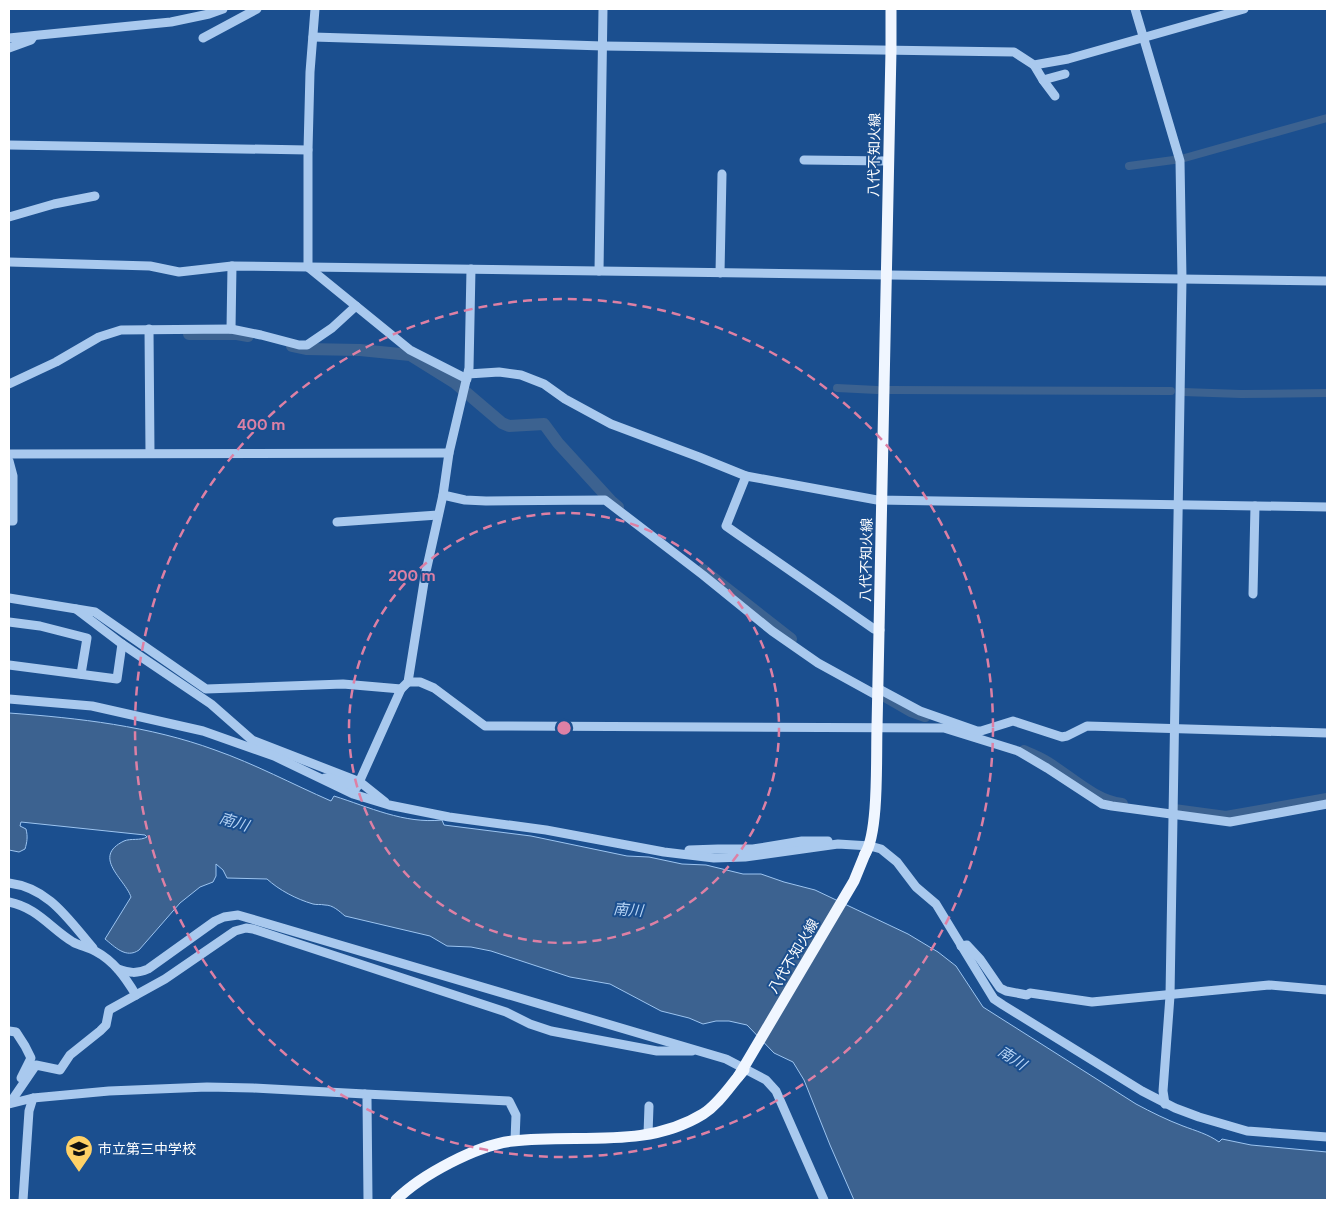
<svg xmlns="http://www.w3.org/2000/svg" width="1336" height="1209" font-family="'DM Sans','Noto Sans JP',sans-serif">
<style>
.water{fill:#3c6290;stroke:#9cc4f0}
.lines{fill:none;stroke-linecap:round;stroke-linejoin:round}
.canal{stroke:#3c6290;stroke-width:8}
.river{stroke:#3c6290;stroke-width:12}
.minor{stroke:#a9c9ee;stroke-width:9}
.major{stroke:#f0f6ff;stroke-width:11}
.major-bridge{stroke:#f0f6ff;stroke-width:11}
.ring{fill:none;stroke:#dd80a5;stroke-width:2.5;stroke-dasharray:9 6}
.labels{text-anchor:middle;stroke-width:4;stroke-linejoin:round;paint-order:stroke}
.street-label{font-size:14px;fill:#fff;stroke:#1b4f8f}
.poi-label{font-size:14px;fill:#fff;stroke:#1b4f8f;text-anchor:start}
.water-label{font-size:15px;font-style:italic;fill:#b5d3f5;stroke:#1b4f8f}
.centre{fill:#dd80a5;stroke:#1b4f8f;stroke-width:2.5}
.ring-label{font-size:15px;text-anchor:middle;font-weight:bold;fill:#dd80a5;stroke:#1b4f8f;stroke-width:4;stroke-linejoin:round;paint-order:stroke}
</style>
<rect width="100%" height="100%" fill="#1b4f8f"/>
<!-- water -->
<path class="water" d="M9,713C78,718 150,726 215,750C255,764 292,784 331,801L334,796C369,807 404,824 442,820L444,825L531,836L627,856L649,857L682,864L706,865L743,874H761L784,882L815,890L908,934L938,952L956,966L983,1007L1136,1104C1151,1112 1167,1120 1183,1126C1196,1131 1208,1134 1219,1142L1222,1139L1251,1145L1327,1152V1200H854L830,1145L804,1080L793,1062L774,1053L747,1025L729,1021H716L703,1024L689,1018L661,1011L610,984L570,977L491,951L471,947L447,946L430,936L345,916C339,911 333,905 325,905C320,904 317,905 313,904C296,899 279,890 267,879L227,878L223,870L216,864V876L213,882L200,887L180,903L139,950C126,959 115,947 105,939L131,897C125,879 91,857 124,841C131,838 140,841 147,837L145,835L21,822L20,826L26,829C28,837 27,842 25,849L19,852L9,850Z"/>
<g class="lines">
<!-- canal -->
<g class="canal">
<polyline points="1129,166 1181,159 1327,118"/>
<polyline points="837,388 877,390"/>
<polyline points="890,390 1171,391"/>
<polyline points="1183,392 1241,394 1327,393"/>
</g>
<!-- river -->
<g class="river">
<polyline points="189,334 237,334 248,336"/>
<polyline points="292,346 306,349 360,350 410,355 455,383 502,423 509,426 544,424 558,443 611,501 618,507"/>
<polyline points="703,570 791,639"/>
<polyline points="885,696 911,711 925,716"/>
<path d="M1024,751C1032,755 1041,758 1048,763C1071,777 1095,801 1122,804"/>
<polyline points="1174,810 1226,817 1327,799"/>
</g>
<!-- minor -->
<g class="minor">
<polyline points="315,9 310,72 308,150 308,267 410,350 467,379"/>
<polyline points="1135,9 1180,161 1182,279 1170,996 1163,1091 1165,1104"/>
<polyline points="313,37 603,46 1014,52 1034,65 1068,59 1244,9"/>
<polyline points="9,38 171,22 209,14 223,9"/>
<polyline points="203,38 257,9"/>
<polyline points="9,48 31,40 33,37"/>
<polyline points="1034,65 1043,80 1055,96"/>
<polyline points="1043,80 1065,74"/>
<polyline points="9,145 308,150"/>
<polyline points="804,160 889,161"/>
<polyline points="9,217 54,204 95,196"/>
<polyline points="9,262 150,266 179,272 232,266 1327,281"/>
<polyline points="599,271 603,9"/>
<polyline points="720,273 722,174"/>
<polyline points="149,329 150,453"/>
<polyline points="231,329 232,266"/>
<polyline points="468,374 499,372 521,375 544,384 565,399 611,424 699,457 746,476 877,500 1327,507"/>
<polyline points="9,384 56,362 99,337 121,330 231,329 261,335 299,345 307,345 332,328 356,306"/>
<polyline points="9,454 449,453"/>
<polyline points="9,461 13,476 13,521 9,521"/>
<polyline points="746,476 726,526 874,629 880,630"/>
<polyline points="443,495 465,500 486,501 605,500 703,575 772,631 818,663 878,696"/>
<polyline points="337,522 438,515"/>
<polyline points="1253,594 1255,506"/>
<polyline points="9,598 95,612 206,689 343,684 401,689"/>
<polyline points="76,609 122,644 211,704 252,740 360,782 385,802"/>
<polyline points="9,622 40,626 87,638 81,674"/>
<polyline points="9,665 117,679 122,644"/>
<polyline points="408,682 420,682 434,688 485,726 944,728 1018,751 1047,768 1102,804 1112,806 1230,822 1327,804"/>
<polyline points="879,689 920,711 977,731 981,731 1013,721 1062,737 1067,736 1087,726 1327,733"/>
<polyline points="9,699 92,706 203,731 274,756 353,794 389,805 449,817 546,830 664,852 714,858 745,857 838,844 870,846 881,849 897,862 916,887 936,904 989,991 994,999 1003,1005 1142,1091 1175,1108 1199,1117 1247,1131 1327,1137"/>
<polyline points="325,778 330,778 357,787 401,689 408,682 425,576 443,495 449,453 469,368 471,269"/>
<polyline points="689,850 718,849 753,849 802,841 828,841"/>
<path d="M9,883C49,888 68,919 93,948"/>
<path d="M9,902C38,908 50,928 73,942C80,946 88,947 95,951C114,961 125,977 136,995L109,1010L106,1025L100,1031L70,1055L60,1070L36,1065L10,1103"/>
<polyline points="961,946 967,945 980,959 1000,988 1006,991 1027,995 1030,993 1092,1002 1269,985 1327,990"/>
<path d="M118,969C129,973 137,974 148,969L215,921L224,917L238,915L726,1059L766,1080L776,1091L824,1200"/>
<polyline points="136,995 165,979 235,931 246,928 253,929 506,1012 530,1024 551,1031 657,1051 692,1051"/>
<polyline points="9,1031 16,1032 25,1046 31,1058 21,1078"/>
<polyline points="365,1094 509,1101 516,1115 515,1140"/>
<polyline points="9,1104 33,1098"/>
<polyline points="648,1134 649,1106"/>
<polyline points="23,1200 29,1111 33,1098 109,1091 207,1087 253,1088 365,1094 367,1098 368,1200"/>
</g>
<!-- major -->
<g class="major">
<path d="M865,854C879,832 876,757 877,728L891,50V9"/>
<path d="M396,1200C421,1175 477,1145 513,1141C576,1133 645,1150 703,1114C720,1103 731,1084 744,1070"/>
</g>
<!-- major-bridge -->
<polyline class="major-bridge" points="738,1077 854,881 865,854"/>
</g>
<!-- distance rings -->
<g class="ring">
<circle cx="564" cy="728" r="215"/>
<circle cx="564" cy="728" r="429"/>
</g>
<!-- icons -->
<defs>
<symbol id="school-pin" viewBox="-11 -11 22 30"><path d="M0 17L-7.5 6A9.5 9.5 0 1 1 7.5 6Z" fill="#ffd166" stroke="#1b4f8f"/><path d="M0-5L7-2L0 1L-7-2ZM-4 1L0 2.5L4 1V4Q0 6-4 4Z" fill="#111"/></symbol>
</defs>
<g fill-rule="evenodd">
<use href="#school-pin" x="63" y="1133" width="32" height="43"/>
</g>
<g class="labels">
<!-- street labels -->
<g class="street-label">
<text transform="translate(874 155) rotate(-89)" y="5">八代不知火線</text>
<text transform="translate(866 560) rotate(-89)" y="5">八代不知火線</text>
<text transform="translate(793 956) rotate(-59)" y="5">八代不知火線</text>
</g>
<!-- poi labels -->
<g class="poi-label">
<text x="98" y="1154">市立第三中学校</text>
</g>
<!-- water labels -->
<g class="water-label">
<text transform="translate(234 822) rotate(17)" y="5">南川</text>
<text transform="translate(628 910) rotate(4)" y="5">南川</text>
<text transform="translate(1012 1058) rotate(33)" y="5">南川</text>
</g>
</g>
<circle cx="564" cy="728" r="8" class="centre"/>
<g class="ring-label">
<text x="261" y="430">400 m</text>
<text x="412" y="581">200 m</text>
</g>
<!-- border -->
<rect width="1336" height="1209" fill="none" stroke="#ffffff" stroke-width="20"/>
</svg>
